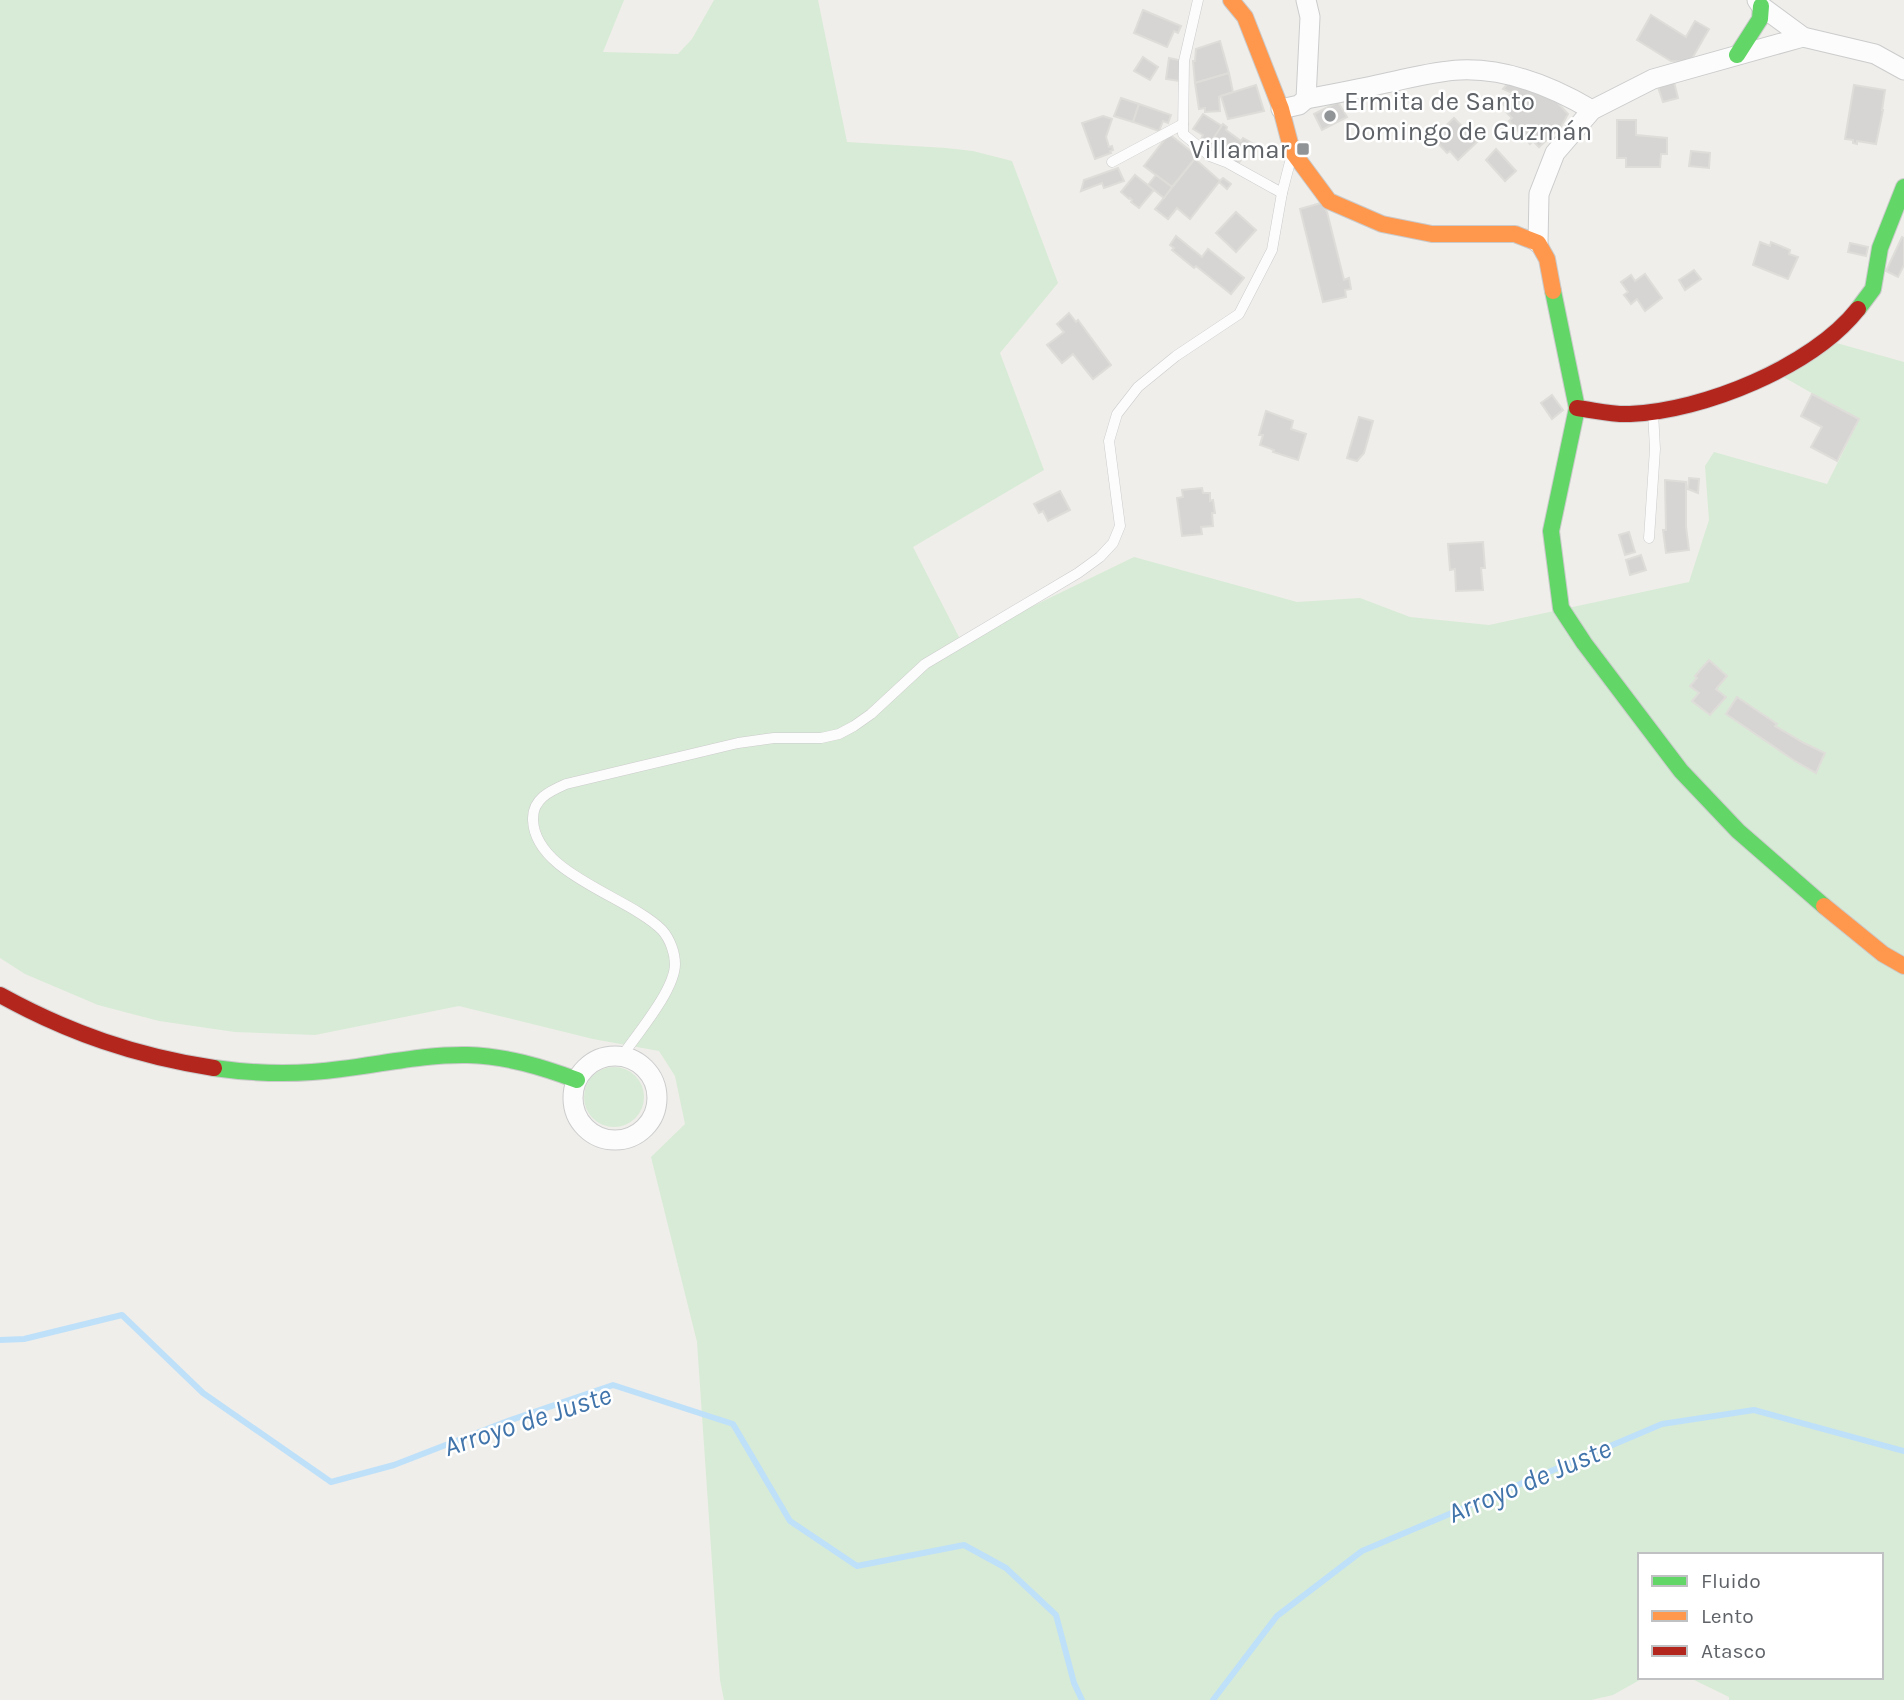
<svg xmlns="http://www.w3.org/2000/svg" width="1904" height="1700" font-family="Karla,sans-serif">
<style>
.green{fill:#d8ebd6}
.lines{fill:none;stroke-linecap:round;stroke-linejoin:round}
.stream{stroke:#bfe0f9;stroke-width:6}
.building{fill:#d6d5d3;stroke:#deddd9;stroke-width:2}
.lane-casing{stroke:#cbcccc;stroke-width:11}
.street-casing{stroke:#cbcccc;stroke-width:21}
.fast-casing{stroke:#cacacb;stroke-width:18}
.slow-casing{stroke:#cacacb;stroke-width:18}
.jam-casing{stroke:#cacacb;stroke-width:18}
.lane{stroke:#fdfcfc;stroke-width:10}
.street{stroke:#fdfcfc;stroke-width:19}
.fast{stroke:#63d668;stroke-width:16}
.slow{stroke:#ff974d;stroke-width:16}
.jam{stroke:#b3261e;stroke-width:16}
.poi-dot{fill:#919496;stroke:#fff;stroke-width:2.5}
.labels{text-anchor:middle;stroke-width:5;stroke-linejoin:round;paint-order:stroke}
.poi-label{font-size:26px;fill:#5f6368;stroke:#fff;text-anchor:start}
.water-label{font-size:28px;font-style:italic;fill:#4174aa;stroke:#fff}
</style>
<rect width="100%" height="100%" fill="#efeeea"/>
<!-- green -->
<g class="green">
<polygon points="0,0 624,0 603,52 678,54 692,39 714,0 818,0 847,142 946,148 973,151 1012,161 1058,283 1000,353 1044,470 913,547 961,641 1134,557 1297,602 1360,598 1410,617 1489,625 1689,582 1709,520 1705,466 1714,452 1827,484 1859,420 1780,375 1833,342 1904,362 1904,1700 1729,1700 1729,1697 1688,1677 1881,1677 1881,1555 1640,1555 1640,1677 1645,1677 1613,1695 1591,1700 724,1700 720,1680 697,1342 651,1157 685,1124 675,1076 659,1051 593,1039 459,1006 315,1035 235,1032 159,1021 98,1005 25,974 0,958"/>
<circle cx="614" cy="1097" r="30"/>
</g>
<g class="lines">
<!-- stream -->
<g class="stream">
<polyline points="0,1340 24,1339 122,1315 203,1393 331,1482 394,1465 505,1422 613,1385 733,1424 790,1521 857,1566 964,1545 1006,1568 1056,1615 1074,1683 1082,1700"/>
<polyline points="1213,1700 1277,1616 1362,1551 1662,1424 1754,1410 1904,1451"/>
</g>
</g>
<!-- building -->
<g class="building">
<polygon points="1143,10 1181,26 1178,33 1174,31 1167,47 1134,33"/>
<polygon points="1651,15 1686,37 1695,21 1709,29 1690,62 1671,61 1637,40"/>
<polygon points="1220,41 1229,73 1195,83 1193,61 1195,61 1196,49"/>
<polygon points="1143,57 1158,67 1150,80 1134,71"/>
<polygon points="1169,58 1183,61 1180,81 1166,79"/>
<polygon points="1229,73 1233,92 1219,97 1220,111 1205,112 1205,108 1199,109 1195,83"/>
<polygon points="1509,82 1556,101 1568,114 1561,127 1539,147 1533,141 1530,144 1509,121 1512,118 1506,112 1508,110 1502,103 1513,93 1518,100 1521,97 1503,89"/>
<polygon points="1674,82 1678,98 1663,102 1658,87"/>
<polygon points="1256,85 1264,111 1228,119 1221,96"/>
<polygon points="1854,85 1885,90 1882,110 1883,110 1876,144 1857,141 1857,144 1853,143 1853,140 1845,139"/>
<polygon points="1121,98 1139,104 1133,122 1114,116"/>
<polygon points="1338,102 1347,117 1322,130 1314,114"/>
<polygon points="1139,104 1171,115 1168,123 1163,121 1159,131 1133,122"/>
<polygon points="1203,114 1222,126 1208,147 1200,142 1203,135 1193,129"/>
<polygon points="1103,116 1112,119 1106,137 1109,147 1112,146 1113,150 1110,151 1111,153 1095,159 1082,123"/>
<polygon points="1454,118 1477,142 1458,160 1450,151 1447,153 1433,138"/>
<polygon points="1617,120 1636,120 1636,135 1667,138 1667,154 1661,154 1660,167 1626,167 1626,158 1617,158"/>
<polygon points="1223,124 1227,127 1226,130 1241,141 1243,138 1252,143 1238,164 1209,145"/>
<polygon points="1169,134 1197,156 1172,187 1144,166"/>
<polygon points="1496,149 1516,171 1505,181 1486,160"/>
<polygon points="1691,151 1710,153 1709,168 1689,166"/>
<polygon points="1195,159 1220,181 1223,178 1231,184 1227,189 1219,182 1190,219 1177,208 1168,219 1155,209"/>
<polygon points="1118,168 1124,181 1104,188 1102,183 1081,191 1084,180"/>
<polygon points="1135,175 1154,190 1139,208 1131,202 1132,200 1130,198 1129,199 1121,192"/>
<polygon points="1156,175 1172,187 1164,198 1148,185"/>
<polygon points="1321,203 1327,212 1344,280 1349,278 1351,289 1345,290 1346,297 1323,302 1300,209"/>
<polygon points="1236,212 1256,230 1236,252 1216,233"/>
<polygon points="1176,236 1202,257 1208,249 1244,278 1231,294 1196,266 1194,268 1172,250 1174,248 1170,245"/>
<polygon points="1902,237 1904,238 1904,265 1898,277 1886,271"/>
<polygon points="1760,242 1770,246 1771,242 1790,250 1789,254 1798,257 1788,279 1753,265"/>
<polygon points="1850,243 1868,247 1866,256 1848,252"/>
<polygon points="1694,270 1701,279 1685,290 1679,280"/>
<polygon points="1645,274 1662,298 1645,311 1637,299 1631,304 1624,295 1628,292 1621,282 1631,275 1635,281"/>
<polygon points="1069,313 1076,322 1078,320 1111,365 1093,379 1073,354 1062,363 1047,345 1064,332 1057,324"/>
<polygon points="1812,394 1859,419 1837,461 1811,447 1822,427 1801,416"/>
<polygon points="1552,395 1563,410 1552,419 1541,403"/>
<polygon points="1266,411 1293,421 1291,429 1306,434 1298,460 1273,452 1274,450 1260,445 1263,435 1259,435"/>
<polygon points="1359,417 1373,421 1364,453 1357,461 1347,458"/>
<polygon points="1689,478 1699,479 1698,493 1688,489"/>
<polygon points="1665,480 1686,482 1686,527 1689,550 1666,553 1663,530 1666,530"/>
<polygon points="1202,488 1203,493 1210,493 1210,501 1213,500 1215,513 1212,513 1213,526 1201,527 1202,534 1182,536 1177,498 1183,497 1182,490"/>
<polygon points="1060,491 1070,510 1048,521 1043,511 1039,513 1034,504"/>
<polygon points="1629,532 1635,552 1625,555 1619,535"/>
<polygon points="1483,542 1485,568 1481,568 1483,590 1456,591 1455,569 1450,570 1448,544"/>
<polygon points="1641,555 1646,570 1630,575 1626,560"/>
<polygon points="1709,660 1727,676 1716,689 1726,697 1710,715 1692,701 1699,693 1690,686 1697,678 1695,676"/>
<polygon points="1737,697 1777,724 1775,726 1804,743 1825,753 1816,773 1795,761 1726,714"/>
</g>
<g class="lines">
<defs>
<g id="lane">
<polyline points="1198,0 1184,61 1183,134 1210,156 1226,162 1282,193"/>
<polyline points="1112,162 1183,124"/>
<polyline points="1649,538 1655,449 1653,412"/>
<path d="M622,1056C637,1034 675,990 675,964C675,953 670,939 662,930C628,896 535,874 533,820C532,799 550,791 566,784L738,743L774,738H821L839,734L854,726L871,714L925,664L1078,573L1100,557L1113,543L1120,526L1109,441L1117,414L1138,387L1176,356L1239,314L1272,250L1282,193L1291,158"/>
</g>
<g id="street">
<polyline points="1757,0 1761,6 1803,37 1875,54 1904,70"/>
<path d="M1306,99C1333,94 1359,89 1386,83C1410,78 1435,71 1460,70C1506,68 1553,87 1592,110"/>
<polyline points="1281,109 1299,105 1306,99 1310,17 1306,0"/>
<polyline points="1538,243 1539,194 1555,153 1592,110 1653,79 1803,37"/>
<circle cx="615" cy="1098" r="42"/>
</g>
<g id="fast">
<polyline points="1737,55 1760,19 1761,6"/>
<polyline points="1553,291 1577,408 1551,531 1561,608 1584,643 1681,771 1738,831 1824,906"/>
<polyline points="1858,309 1873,289 1880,248 1904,187"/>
<path d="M214,1068C256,1074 299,1075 341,1069C383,1064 426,1054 468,1055C506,1056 542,1067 577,1080"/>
</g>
<g id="slow">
<polyline points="1231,0 1245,17 1281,109 1292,151 1329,201 1382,224 1432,234 1515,234 1538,243 1547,259 1553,291"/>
<polyline points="1824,906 1883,954 1904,966"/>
</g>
<g id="jam">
<path d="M1577,408C1594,410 1612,415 1630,414C1703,411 1812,367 1858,309"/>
<path d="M0,995C69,1033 136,1056 214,1068"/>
</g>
</defs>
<!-- lane casing -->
<use href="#lane" class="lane-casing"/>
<!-- street casing -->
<use href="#street" class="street-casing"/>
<!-- fast casing -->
<use href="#fast" class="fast-casing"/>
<!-- slow casing -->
<use href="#slow" class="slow-casing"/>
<!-- jam casing -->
<use href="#jam" class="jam-casing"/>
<!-- lane -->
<use href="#lane" class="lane"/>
<!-- street -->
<use href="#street" class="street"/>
<!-- fast -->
<use href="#fast" class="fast"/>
<!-- slow -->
<use href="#slow" class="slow"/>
<!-- jam -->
<use href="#jam" class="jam"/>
</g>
<!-- markers -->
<g class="poi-dot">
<circle cx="1330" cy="116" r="7"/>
<rect x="1296" y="142" width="14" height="14" rx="3.5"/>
</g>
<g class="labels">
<!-- poi labels -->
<g class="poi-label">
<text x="1344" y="110">Ermita de Santo<tspan x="1344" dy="30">Domingo de Guzmán</tspan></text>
<text x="1289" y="158" text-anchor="end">Villamar</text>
</g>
<!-- water labels -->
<g class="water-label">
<text transform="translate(527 1420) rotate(-18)" y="10">Arroyo de Juste</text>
<text transform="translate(1529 1480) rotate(-23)" y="10">Arroyo de Juste</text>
</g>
</g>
<!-- legend -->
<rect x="1638" y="1553" width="245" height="126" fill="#ffffff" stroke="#bfc1c3" stroke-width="2"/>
<rect x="1652" y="1576" width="35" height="10" fill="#63d668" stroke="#bfc1c3" stroke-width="2"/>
<text x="1701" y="1588" font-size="21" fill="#5f6368">Fluido</text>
<rect x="1652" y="1611" width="35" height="10" fill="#ff974d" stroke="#bfc1c3" stroke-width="2"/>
<text x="1701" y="1623" font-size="21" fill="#5f6368">Lento</text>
<rect x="1652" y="1646" width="35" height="10" fill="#b3261e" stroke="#bfc1c3" stroke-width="2"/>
<text x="1701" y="1658" font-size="21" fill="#5f6368">Atasco</text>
</svg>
